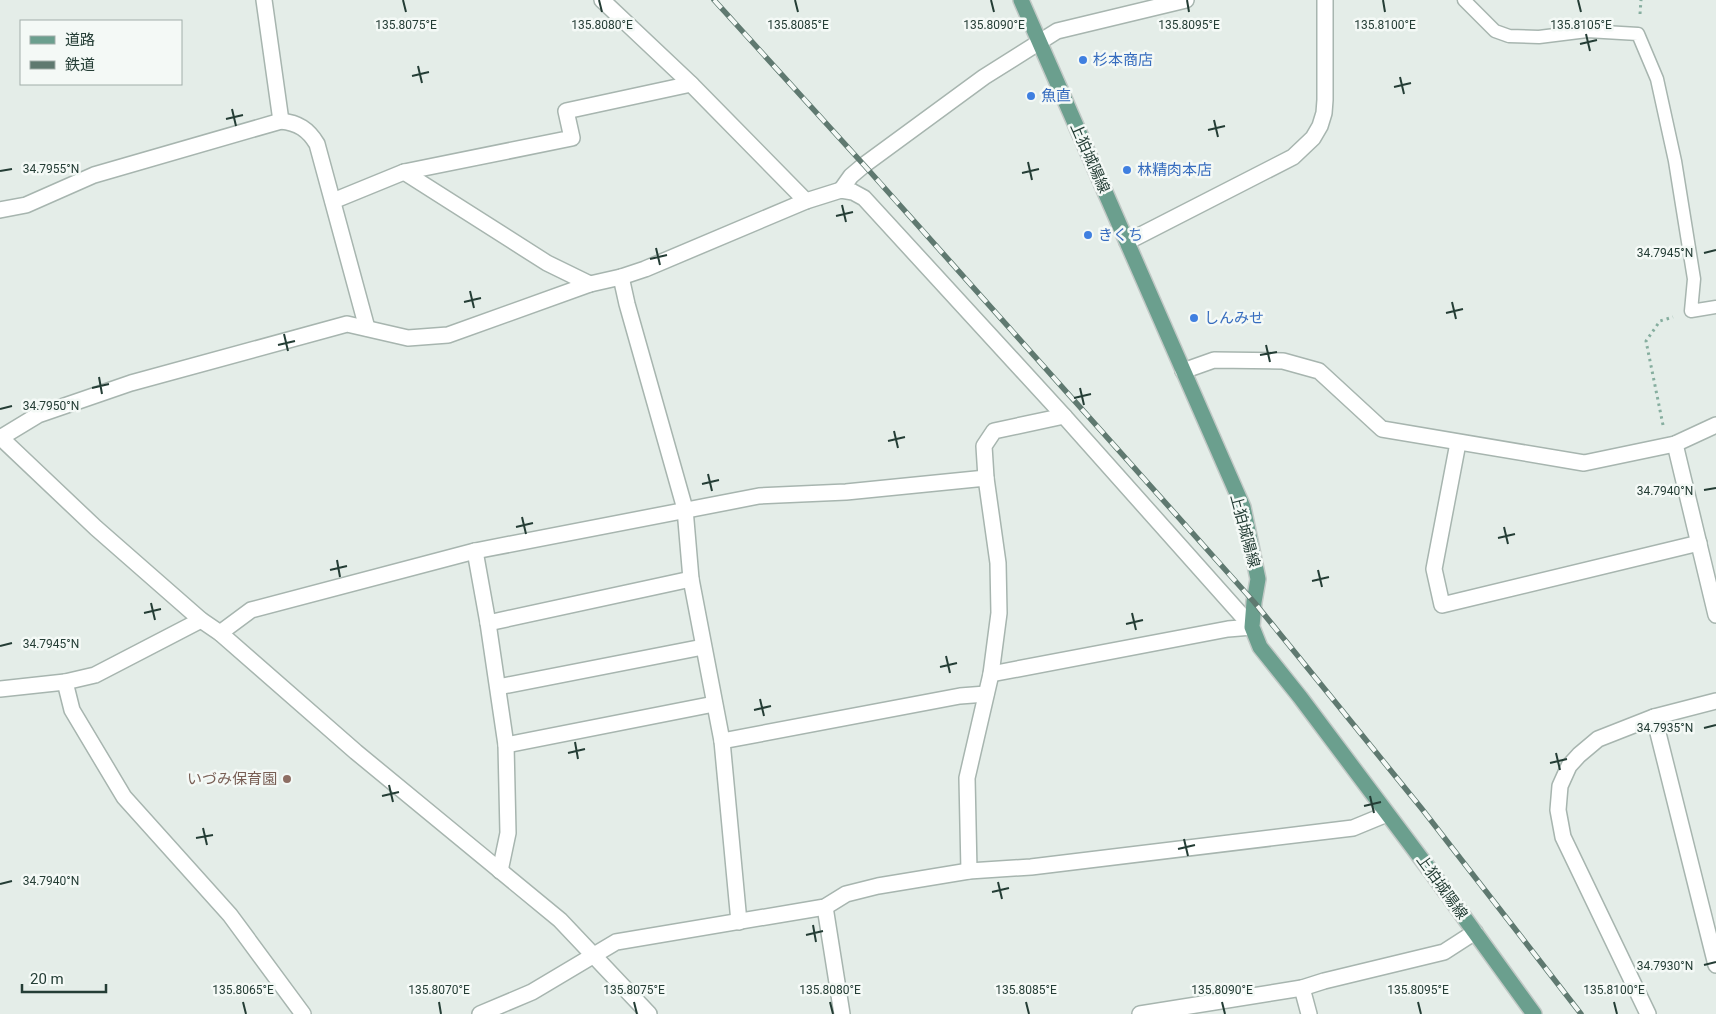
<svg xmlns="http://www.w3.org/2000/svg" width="1716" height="1014" font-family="Roboto,'Noto Sans JP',sans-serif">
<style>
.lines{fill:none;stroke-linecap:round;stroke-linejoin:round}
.service-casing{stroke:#a7b5af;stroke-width:15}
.minor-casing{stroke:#a7b5af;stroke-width:18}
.primary-casing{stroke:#c2c9c6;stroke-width:18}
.path{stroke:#86ae9f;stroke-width:3;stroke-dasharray:2.5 4;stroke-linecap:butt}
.service{stroke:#fff;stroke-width:12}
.minor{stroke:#fff;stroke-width:15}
.primary{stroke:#6b9f8e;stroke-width:15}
.rail-casing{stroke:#5f7970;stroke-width:5.5}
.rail{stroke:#f4f9f6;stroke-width:4;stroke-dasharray:11;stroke-linecap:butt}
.ticks{fill:none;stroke:#243d35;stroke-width:2}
.shop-dot{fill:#3f7fe0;stroke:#f4f9f6;stroke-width:2}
.education-dot{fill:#8d6e63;stroke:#f4f9f6;stroke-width:2}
.labels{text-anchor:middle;stroke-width:5;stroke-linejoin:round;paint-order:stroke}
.shop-label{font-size:15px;fill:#366cbe;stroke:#f4f9f6;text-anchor:start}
.street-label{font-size:15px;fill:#243d35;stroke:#f4f9f6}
.education-label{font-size:15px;fill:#785e54;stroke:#f4f9f6;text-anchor:end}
.ticks-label{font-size:12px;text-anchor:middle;fill:#243d35;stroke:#f4f9f6;stroke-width:5;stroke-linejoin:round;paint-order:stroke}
</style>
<rect width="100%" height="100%" fill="#e4ede8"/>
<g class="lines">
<defs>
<polyline id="service" points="1464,0 1495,31 1509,36 1539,37 1587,31 1638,34 1657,79 1675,161 1694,279 1691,311 1716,307"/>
<g id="minor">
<polyline points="264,0 281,121"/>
<polyline points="602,0 691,84 806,201"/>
<polyline points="404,172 547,263 590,284"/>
<polyline points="841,190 851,176 864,165 984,77 1057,31 1186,0"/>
<polyline points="333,201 404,172 572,138 566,111 691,84"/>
<path d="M0,210L26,205L94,175L281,121C298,123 308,129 317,144L367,328"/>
<polyline points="1127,242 1293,157 1313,138 1320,126 1324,113 1325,100 1325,0"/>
<polyline points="621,277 627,304 685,509 691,579 722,741 739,922"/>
<polyline points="1183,371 1214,360 1283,361 1319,371 1382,429 1584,463 1675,444 1716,425"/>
<polyline points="0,437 96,528 201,620 220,633 356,752 560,920 649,1014"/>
<polyline points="0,438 38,415 131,383 347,324 408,338 448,335 590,284 621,277 645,269 806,201 841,190 853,192 864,198 1064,416 1252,627"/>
<polyline points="1458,443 1434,569 1442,605 1699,543"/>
<polyline points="1675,444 1716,615"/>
<polyline points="986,478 984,446 994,431 1064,416"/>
<polyline points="475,551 488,623 506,745 508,833 500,871"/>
<polyline points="488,623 691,579"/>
<polyline points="220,633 251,610 475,551 759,496 846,492 986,478 998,563 999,613 991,674 967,778 969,871"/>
<polyline points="991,674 1228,629 1252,627"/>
<polyline points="65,682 72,710 124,797 230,915 303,1014"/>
<polyline points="498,687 703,647"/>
<polyline points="0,689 65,682 95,675 201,620"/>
<polyline points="1654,717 1716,965"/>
<polyline points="722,741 960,696 986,694"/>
<polyline points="506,745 714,704"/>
<polyline points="825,907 842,1014"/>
<polyline points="1302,988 1309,1014"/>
<polyline points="480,1014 532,992 616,942 825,907 846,894 878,886 969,871 1031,867 1353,828 1387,814"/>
<polyline points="1140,1014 1302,988 1324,981 1444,952 1475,932"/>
<polyline points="1648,1014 1563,837 1558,810 1560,786 1569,766 1579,755 1598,739 1654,717 1716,701"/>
</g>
<polyline id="primary" points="1021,0 1243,507 1258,579 1254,602 1252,627 1260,647 1300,697 1432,873 1534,1014"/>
</defs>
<!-- service casing -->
<use href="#service" class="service-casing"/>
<!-- minor casing -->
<use href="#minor" class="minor-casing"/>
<!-- primary casing -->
<use href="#primary" class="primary-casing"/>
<!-- path -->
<g class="path">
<polyline points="1640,14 1641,0"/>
<polyline points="1663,425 1646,341 1660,321 1673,317"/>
</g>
<!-- service -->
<use href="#service" class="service"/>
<!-- minor -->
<use href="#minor" class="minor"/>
<!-- primary -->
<use href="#primary" class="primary"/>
<defs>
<polyline id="rail" points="714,0 864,165 1254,602 1422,809 1581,1014"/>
</defs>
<!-- rail casing -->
<use href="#rail" class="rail-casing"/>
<!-- rail -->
<use href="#rail" class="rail"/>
</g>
<!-- ticks -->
<path class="ticks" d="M403,0L406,12M599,0L602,12M795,0L798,12M991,0L994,12M1187,0L1189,12M1383,0L1385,12M1578,0L1581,12M1586,34L1590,51M1580,44L1597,40M418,66L422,83M412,76L429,72M1400,77L1404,94M1394,87L1411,83M232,109L236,126M226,119L243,115M1214,120L1218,137M1208,130L1225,126M1028,162L1032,180M0,171L12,169M1022,173L1039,169M842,205L846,222M836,216L853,212M656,248L660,265M1704,253L1716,250M650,259L667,255M470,291L474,308M464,302L481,298M1452,302L1456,319M1446,313L1463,309M284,334L288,351M278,345L295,341M1266,345L1270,362M1260,355L1277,352M99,377L102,394M92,388L109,384M1080,388L1084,405M1074,398L1091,394M0,409L12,406M894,431L898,448M888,441L905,437M708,474L712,491M702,484L719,480M1704,490L1716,488M522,517L526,534M516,527L533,523M1504,527L1508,544M1498,538L1515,534M337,560L340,577M330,570L347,566M1318,570L1322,587M1312,581L1329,577M151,603L155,620M144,613L161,609M1132,613L1136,630M1126,624L1143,620M0,646L12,643M946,656L950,673M940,667L957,663M760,699L764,716M754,710L771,706M1704,728L1716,725M575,742L578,759M568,753L585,749M1556,753L1560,770M1550,763L1567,759M389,785L393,802M382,796L399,792M1370,796L1374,813M1364,806L1381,802M203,828L207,845M196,838L213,835M1184,839L1188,856M1178,849L1195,845M998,882L1002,899M0,884L12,881M992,892L1009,888M813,925L816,942M806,935L823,931M1704,965L1716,962M243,1002L246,1014M439,1002L441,1014M634,1002L637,1014M830,1002L833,1014M1026,1002L1029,1014M1222,1002L1225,1014M1418,1002L1421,1014M1614,1002L1617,1014"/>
<!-- markers -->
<g class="shop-dot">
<circle cx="1083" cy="60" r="5"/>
<circle cx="1031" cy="96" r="5"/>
<circle cx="1127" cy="170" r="5"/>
<circle cx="1088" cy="235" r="5"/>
<circle cx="1194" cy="318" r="5"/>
</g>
<circle class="education-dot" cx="287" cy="779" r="5"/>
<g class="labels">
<!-- shop labels -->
<g class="shop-label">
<text x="1093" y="65">杉本商店</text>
<text x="1041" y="101">魚直</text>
<text x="1137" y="175">林精肉本店</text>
<text x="1098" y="240">きくち</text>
<text x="1204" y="323">しんみせ</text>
</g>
<!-- street labels -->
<g class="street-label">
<text transform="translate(1090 158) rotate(66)" y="5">上狛城陽線</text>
<text transform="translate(1245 531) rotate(75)" y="5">上狛城陽線</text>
<text transform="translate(1442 887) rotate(54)" y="5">上狛城陽線</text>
</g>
<!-- education labels -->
<g class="education-label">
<text x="277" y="784">いづみ保育園</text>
</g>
</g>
<g class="ticks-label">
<text x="406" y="29">135.8075°E</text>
<text x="602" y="29">135.8080°E</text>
<text x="798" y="29">135.8085°E</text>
<text x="994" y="29">135.8090°E</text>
<text x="1189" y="29">135.8095°E</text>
<text x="1385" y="29">135.8100°E</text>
<text x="1581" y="29">135.8105°E</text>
<text x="51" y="173">34.7955°N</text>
<text x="1665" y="257">34.7945°N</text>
<text x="51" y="410">34.7950°N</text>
<text x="1665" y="495">34.7940°N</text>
<text x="51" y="648">34.7945°N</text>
<text x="1665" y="732">34.7935°N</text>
<text x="51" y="885">34.7940°N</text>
<text x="1665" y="970">34.7930°N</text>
<text x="243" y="994">135.8065°E</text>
<text x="439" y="994">135.8070°E</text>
<text x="634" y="994">135.8075°E</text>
<text x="830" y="994">135.8080°E</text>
<text x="1026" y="994">135.8085°E</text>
<text x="1222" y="994">135.8090°E</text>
<text x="1418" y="994">135.8095°E</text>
<text x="1614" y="994">135.8100°E</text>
</g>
<!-- legend -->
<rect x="20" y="20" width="162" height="65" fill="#f4f9f6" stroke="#a1aea9"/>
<rect x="30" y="36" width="25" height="8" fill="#6b9f8e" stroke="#a1aea9"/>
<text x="65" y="45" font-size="15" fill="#243d35">道路</text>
<rect x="30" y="61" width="25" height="8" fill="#5f7970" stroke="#a1aea9"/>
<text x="65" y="70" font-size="15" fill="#243d35">鉄道</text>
<!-- scale -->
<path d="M22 984v8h84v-8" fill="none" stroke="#243d35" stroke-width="2.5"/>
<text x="30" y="984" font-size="15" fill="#243d35" stroke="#f4f9f6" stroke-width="4" paint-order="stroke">20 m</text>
</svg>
